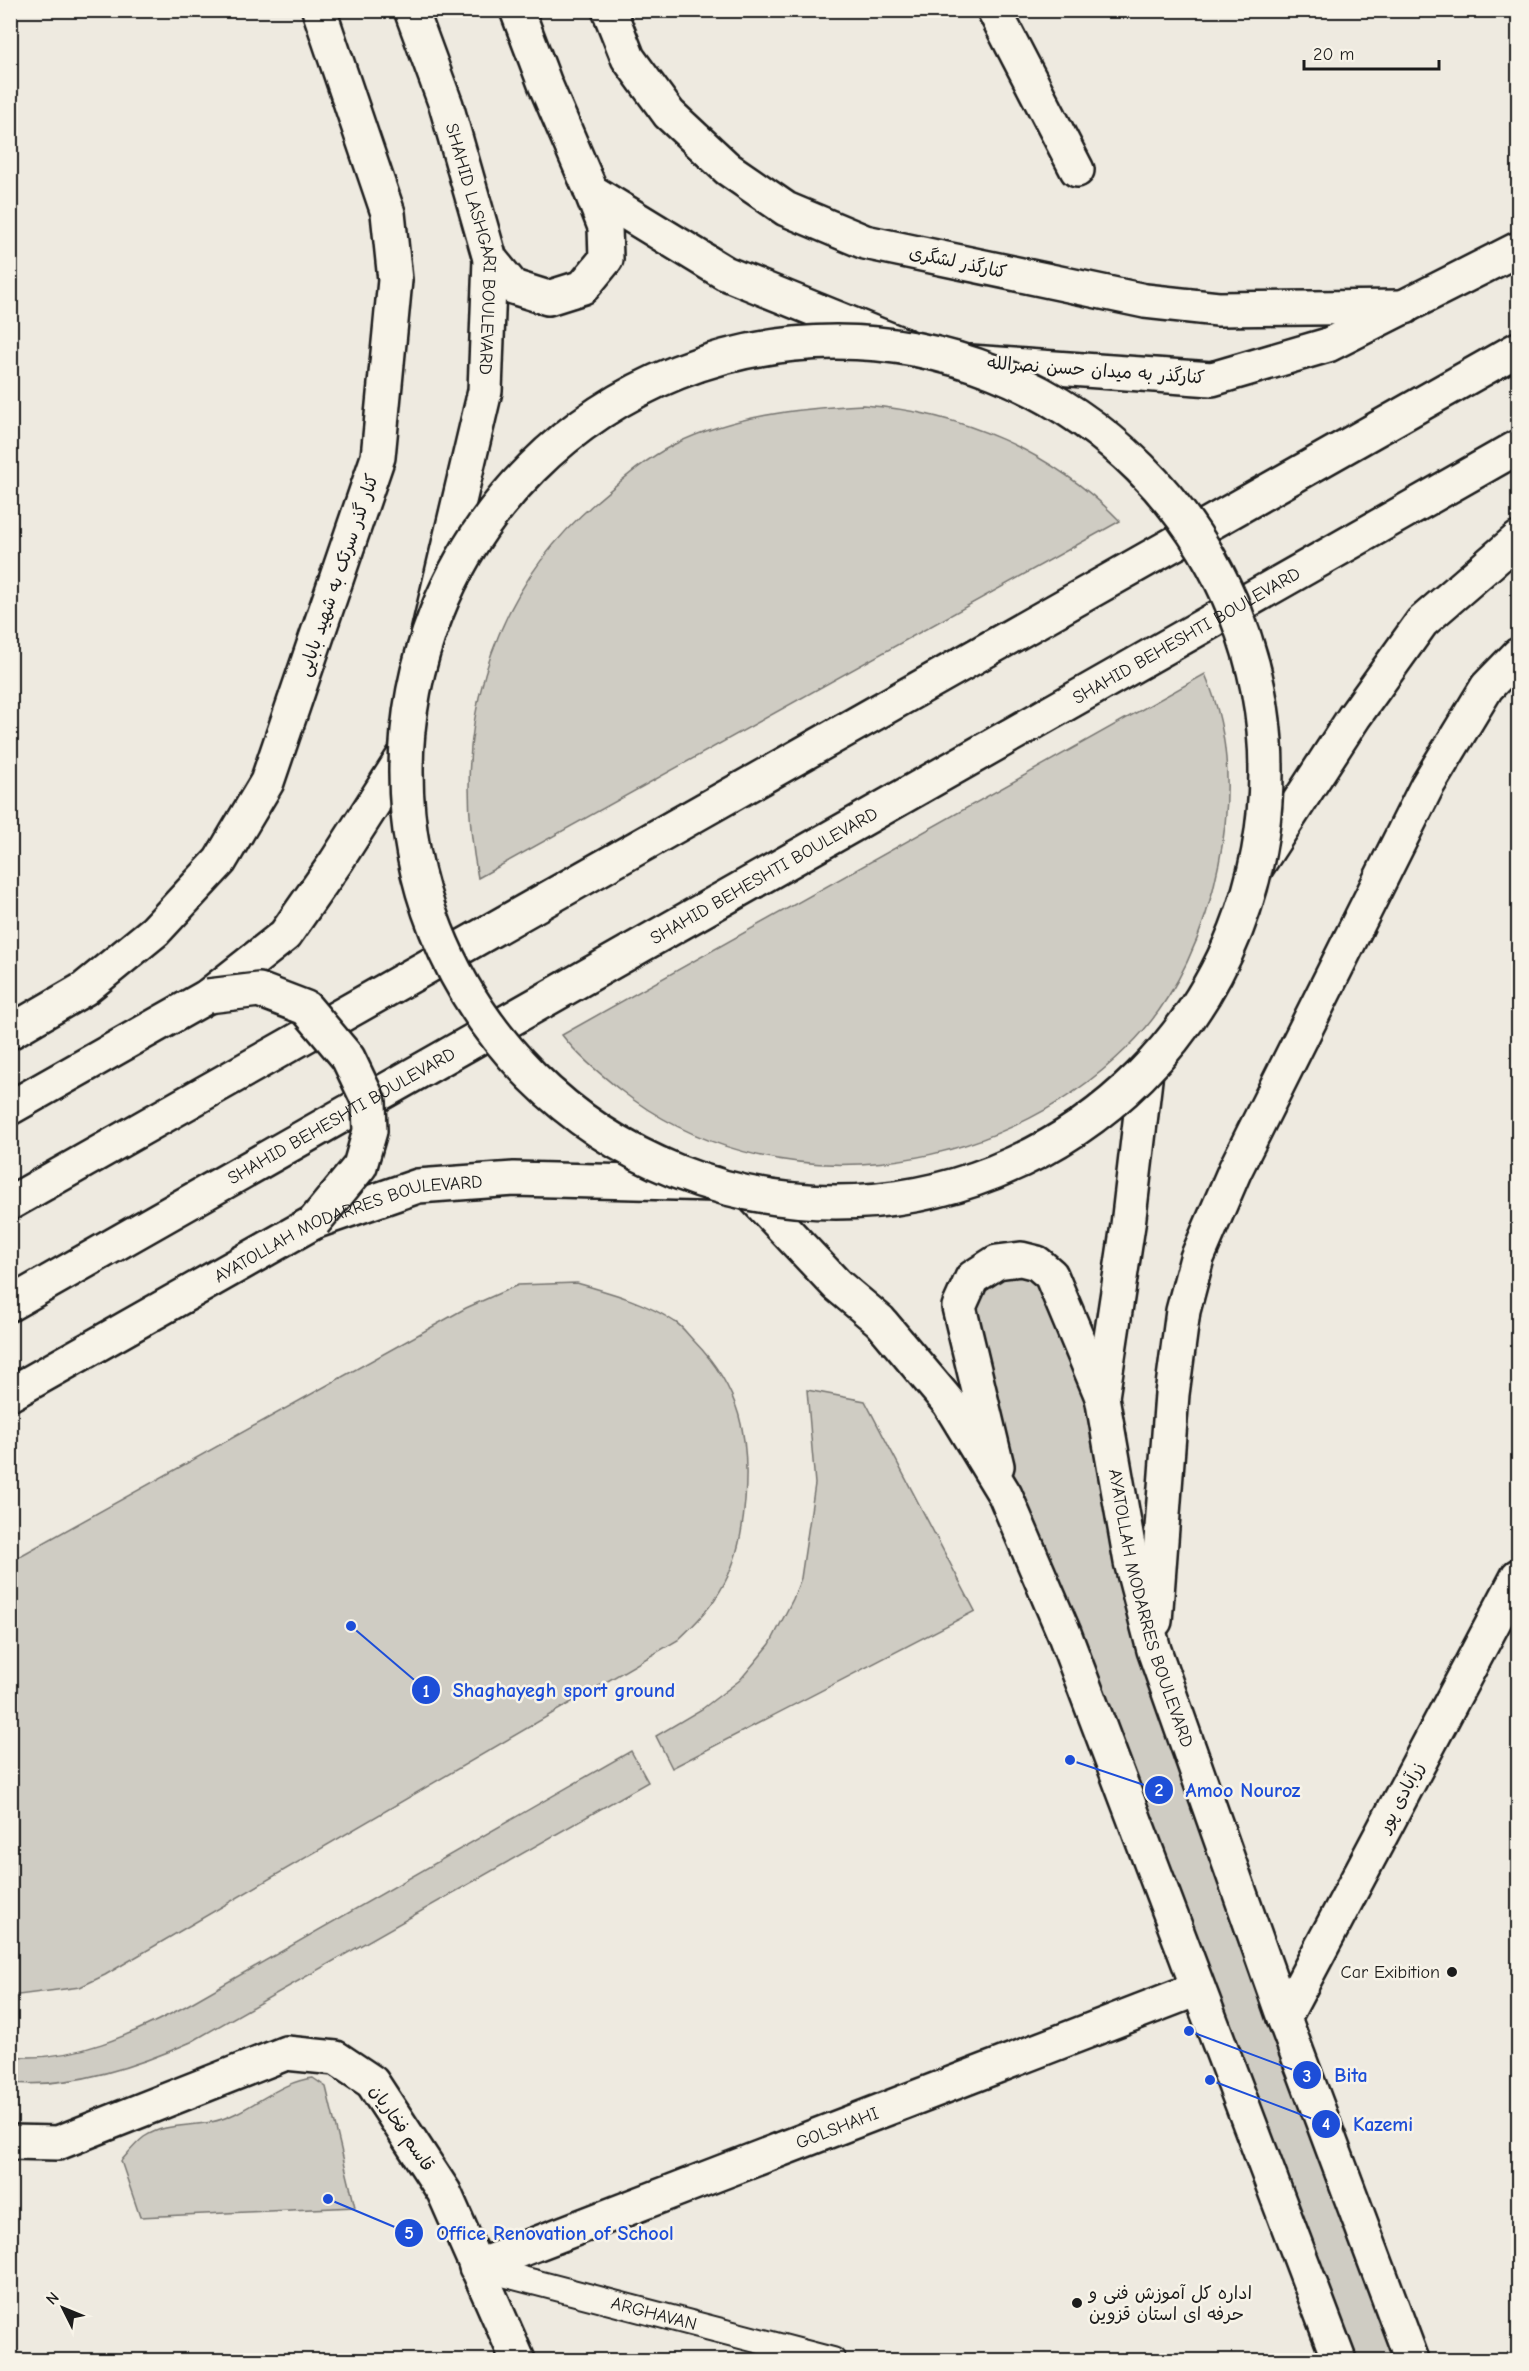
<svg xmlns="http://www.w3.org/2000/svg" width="1529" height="2371" font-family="'Comic Neue','Playpen Sans Arabic',sans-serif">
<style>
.green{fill:#cfccc3;stroke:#767470;stroke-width:1.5}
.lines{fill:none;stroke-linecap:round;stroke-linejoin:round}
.lane-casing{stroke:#1c1c1c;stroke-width:28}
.street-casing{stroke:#1c1c1c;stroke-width:38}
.secondary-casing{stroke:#1c1c1c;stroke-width:38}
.primary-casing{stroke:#1c1c1c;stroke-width:38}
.lane{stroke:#f7f3e8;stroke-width:24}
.street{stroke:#f7f3e8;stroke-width:33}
.secondary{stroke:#f7f3e8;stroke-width:33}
.primary{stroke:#f7f3e8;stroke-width:33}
.primary-bridge-casing{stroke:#1c1c1c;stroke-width:38;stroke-linecap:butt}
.primary-bridge{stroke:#f7f3e8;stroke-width:33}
.poi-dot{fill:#1c1c1c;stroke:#f7f3e8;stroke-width:2}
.labels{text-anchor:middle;stroke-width:5;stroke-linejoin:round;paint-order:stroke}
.street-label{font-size:18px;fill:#1c1c1c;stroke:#f7f3e8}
.poi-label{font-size:18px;fill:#1c1c1c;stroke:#f7f3e8;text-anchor:end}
.leader{fill:none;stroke:#1d4ed8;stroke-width:2}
.callout-dot{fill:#1d4ed8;stroke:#f7f3e8;stroke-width:2}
.mark-label{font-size:18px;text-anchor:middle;font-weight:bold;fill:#fff}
.callout-label{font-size:20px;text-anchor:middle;font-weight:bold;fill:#1d4ed8;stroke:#f7f3e8;stroke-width:5;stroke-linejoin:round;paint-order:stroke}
</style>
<rect width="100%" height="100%" fill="#eeeae0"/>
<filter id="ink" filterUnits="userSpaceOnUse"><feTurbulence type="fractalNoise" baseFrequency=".0167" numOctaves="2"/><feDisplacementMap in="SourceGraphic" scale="12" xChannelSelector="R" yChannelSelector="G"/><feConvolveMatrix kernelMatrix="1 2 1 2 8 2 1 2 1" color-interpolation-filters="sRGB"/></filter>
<g filter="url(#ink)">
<!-- green -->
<g class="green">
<path d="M863,405C960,412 1052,451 1120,521L478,878C451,738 485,597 596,502C621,481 644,460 673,445C731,416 799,408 863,405Z"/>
<path d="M1205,674C1231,734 1232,799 1219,863C1206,930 1177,999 1128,1047C995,1179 770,1209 619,1089C598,1072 578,1056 562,1035Z"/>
<polygon points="1037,1263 1102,1397 1131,1562 1412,2360 1339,2360 1005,1495 965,1290"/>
<path d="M577,1283C611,1293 645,1302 675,1322C682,1326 688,1335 694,1341C740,1388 750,1437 745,1500C743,1530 738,1558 724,1584C712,1607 696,1623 678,1640L105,1975L80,1987L11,1996V1561L466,1308L518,1285Z"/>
<polygon points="807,1390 865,1401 975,1611 672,1768 656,1736 702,1709 740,1680 770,1644 793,1599 801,1578 815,1484"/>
<path d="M631,1751L648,1782L191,2042C136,2067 72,2088 11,2083V2056C72,2063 133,2034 186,2006Z"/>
<path d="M313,2078L326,2087L355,2207L140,2217L121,2161C128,2153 136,2143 144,2137C165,2123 188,2127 211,2122C248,2115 276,2082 313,2078Z"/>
</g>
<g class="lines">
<defs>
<g id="lane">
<path id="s1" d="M476,2267L833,2360"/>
</g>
<g id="street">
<polyline points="994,10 1077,170"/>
<polyline points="1284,2018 1518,1576"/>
<path id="s2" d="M476,2267L1197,1989"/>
</g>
<g id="secondary">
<polyline points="609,10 628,58 669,114 728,169 786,209 865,242 1145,301 1218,309 1405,307"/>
<polyline points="10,1032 84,989 155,931 220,861 267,782 378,457 395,280 388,213 319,10"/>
<path id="s3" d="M1146,1071L1128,1225L1102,1397L1131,1562L1154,1650L1284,2018L1412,2360"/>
<polyline points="752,1195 837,1285 880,1321 949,1403 1005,1495 1064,1633 1339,2360"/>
<polyline points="997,1466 959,1307 972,1278 997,1262 1021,1259 1037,1263 1051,1275 1102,1397"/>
<polyline points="1155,1621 1172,1394 1183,1311 1197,1258 1235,1170 1427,786 1487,687 1518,655"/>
<polyline points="10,2142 58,2143 286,2053 336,2058 372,2082 444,2192 518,2360"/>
</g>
<g id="primary">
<path id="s4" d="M411,10L446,105L490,259L485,391L428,633"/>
<polyline points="517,10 545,84 591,191 725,273 908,347"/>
<polyline points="490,259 513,287 548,298 583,287 606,259 605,227 591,191"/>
<polyline points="970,362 1212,379 1328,345 1518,249"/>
<polyline points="1256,868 1354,717 1422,622 1518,539"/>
<polyline points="10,1108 208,996 285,935 336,862 405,754"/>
<polyline points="10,1203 1518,349"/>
<path id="s5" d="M10,1304L1518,447"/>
<path id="s6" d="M10,1394L314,1222L418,1186L514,1179L716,1184"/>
</g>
</defs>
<!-- lane casing -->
<use href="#lane" class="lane-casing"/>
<!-- street casing -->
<use href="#street" class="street-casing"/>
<!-- secondary casing -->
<use href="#secondary" class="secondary-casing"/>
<!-- primary casing -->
<use href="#primary" class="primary-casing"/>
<!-- lane -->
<use href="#lane" class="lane"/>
<!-- street -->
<use href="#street" class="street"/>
<!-- secondary -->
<use href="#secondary" class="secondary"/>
<!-- primary -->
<use href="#primary" class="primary"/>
<defs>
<g id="primary-bridge">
<circle cx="836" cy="772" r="430"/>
<polyline points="208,996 259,990 306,1008 348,1058 369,1102 370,1131 360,1166 314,1222"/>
</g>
</defs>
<!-- primary-bridge casing -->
<use href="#primary-bridge" class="primary-bridge-casing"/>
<!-- primary-bridge -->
<use href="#primary-bridge" class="primary-bridge"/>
</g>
</g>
<!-- markers -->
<g class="poi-dot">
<circle cx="1452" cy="1972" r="6"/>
<circle cx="1077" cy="2303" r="6"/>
</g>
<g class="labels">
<!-- street labels -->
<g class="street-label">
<text dy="6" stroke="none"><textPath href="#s4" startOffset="249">SHAHID LASHGARI BOULEVARD</textPath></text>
<text transform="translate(958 262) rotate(12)" y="6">کنارگذر لشگری</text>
<text transform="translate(1096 370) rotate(4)" y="6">کنارگذر به میدان حسن نصرالله</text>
<text transform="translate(338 575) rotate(-71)" y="6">کنار گذر سرتک به شهید بابایی</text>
<text dy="6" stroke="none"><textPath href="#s5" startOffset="1353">SHAHID BEHESHTI BOULEVARD</textPath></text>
<text dy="6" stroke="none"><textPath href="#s5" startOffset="867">SHAHID BEHESHTI BOULEVARD</textPath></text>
<text dy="6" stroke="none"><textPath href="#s5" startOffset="381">SHAHID BEHESHTI BOULEVARD</textPath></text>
<text dy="6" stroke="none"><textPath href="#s6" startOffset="380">AYATOLLAH MODARRES BOULEVARD</textPath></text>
<text dy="6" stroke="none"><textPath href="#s3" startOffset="546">AYATOLLAH MODARRES BOULEVARD</textPath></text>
<text transform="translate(1401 1797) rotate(-62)" y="6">زرآبادی پور</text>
<text transform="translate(402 2128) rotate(56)" y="6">قاسم فخاریان</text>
<text dy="6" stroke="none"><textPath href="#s2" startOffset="387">GOLSHAHI</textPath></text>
<text dy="6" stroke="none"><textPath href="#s1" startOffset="184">ARGHAVAN</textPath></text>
</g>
<!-- poi labels -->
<g class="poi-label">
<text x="1440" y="1978">Car Exibition</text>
<text x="1089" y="2299" text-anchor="start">اداره کل آموزش فنی و<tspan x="1089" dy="21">حرفه ای استان قزوین</tspan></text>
</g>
</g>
<!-- callouts -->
<path class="leader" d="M351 1626L426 1690M1070 1760L1159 1790M1189 2031L1307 2075M1210 2080L1326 2124M328 2199L409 2233"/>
<g class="callout-dot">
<circle cx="351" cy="1626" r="6"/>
<circle cx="1070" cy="1760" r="6"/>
<circle cx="1189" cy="2031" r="6"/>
<circle cx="1210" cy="2080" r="6"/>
<circle cx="328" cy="2199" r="6"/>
<circle cx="426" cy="1690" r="15"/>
<circle cx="1159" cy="1790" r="15"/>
<circle cx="1307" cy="2075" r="15"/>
<circle cx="1326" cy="2124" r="15"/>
<circle cx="409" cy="2233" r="15"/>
</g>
<g class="mark-label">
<text x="426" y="1697">1</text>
<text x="1159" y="1796">2</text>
<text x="1307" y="2082">3</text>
<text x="1326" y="2130">4</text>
<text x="409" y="2239">5</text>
</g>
<g class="callout-label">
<text x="564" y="1697">Shaghayegh sport ground</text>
<text x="1243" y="1797">Amoo Nouroz</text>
<text x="1351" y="2082">Bita</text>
<text x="1383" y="2131">Kazemi</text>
<text x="555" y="2240">Office Renovation of School</text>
</g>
<!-- margin -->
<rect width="1529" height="2371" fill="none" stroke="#f7f3e8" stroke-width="36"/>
<rect x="18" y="18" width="1493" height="2335" fill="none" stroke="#1c1c1c" stroke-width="2" filter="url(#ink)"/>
<!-- north arrow -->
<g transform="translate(63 2308) rotate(313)" stroke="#f7f3e8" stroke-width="4.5" paint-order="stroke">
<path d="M0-4.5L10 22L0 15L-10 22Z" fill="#1c1c1c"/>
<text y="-9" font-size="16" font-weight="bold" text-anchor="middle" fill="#1c1c1c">N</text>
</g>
<!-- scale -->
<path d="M1304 60v9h135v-9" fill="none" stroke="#1c1c1c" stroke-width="3"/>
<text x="1313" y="60" font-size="18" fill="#1c1c1c" stroke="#f7f3e8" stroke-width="4.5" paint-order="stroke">20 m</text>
</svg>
